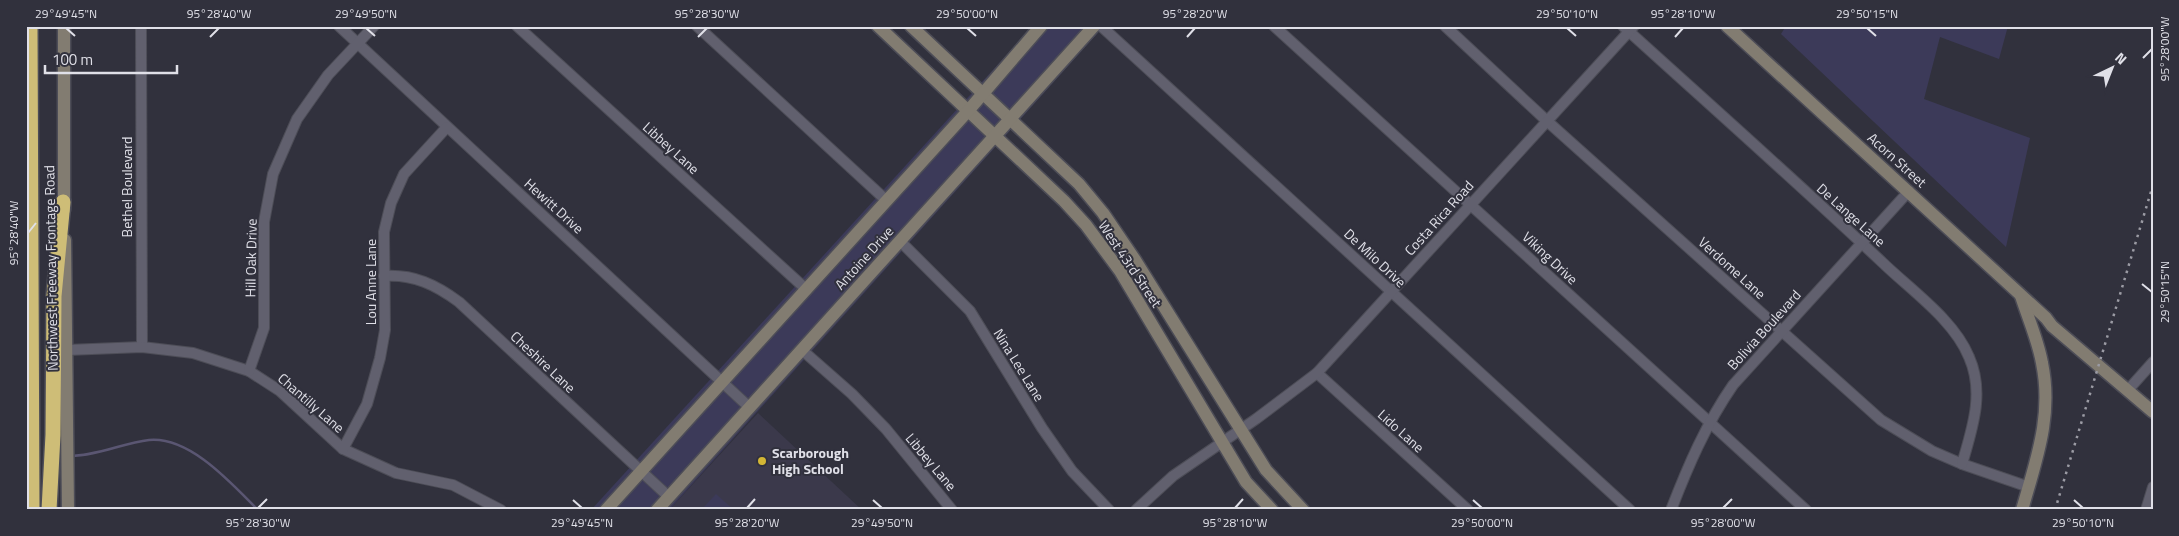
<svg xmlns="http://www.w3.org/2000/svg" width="2179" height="536" font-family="'Titillium Web',sans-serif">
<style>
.built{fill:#3b394b}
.green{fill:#3c3a59}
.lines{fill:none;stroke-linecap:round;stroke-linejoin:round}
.stream{stroke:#5a5672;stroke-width:2.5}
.street-casing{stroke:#4d4d57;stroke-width:12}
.secondary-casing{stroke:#4d4d57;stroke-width:15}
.highway-casing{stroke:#4d4d57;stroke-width:18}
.street{stroke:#61606e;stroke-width:10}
.secondary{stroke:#827c71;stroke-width:12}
.highway{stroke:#cebd77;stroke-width:15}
.rail{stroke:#9b9ba4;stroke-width:2.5;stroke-dasharray:2.5 5;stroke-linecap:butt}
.ticks{fill:none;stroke:#e0e0e8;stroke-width:2}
.poi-dot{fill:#d3b635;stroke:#31313d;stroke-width:2}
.labels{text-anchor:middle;stroke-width:4;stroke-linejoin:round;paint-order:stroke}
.street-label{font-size:14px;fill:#e0e0e8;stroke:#31313d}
.poi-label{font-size:14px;font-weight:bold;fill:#e0e0e8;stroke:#31313d;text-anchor:start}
.neatline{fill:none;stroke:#e0e0e8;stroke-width:2}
.ticks-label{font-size:12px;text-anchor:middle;fill:#e0e0e8}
</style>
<rect width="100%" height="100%" fill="#31313d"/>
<!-- built -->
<polygon class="built" points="758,413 862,510 669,510"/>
<!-- green -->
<g class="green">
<polygon points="1033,26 1104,26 669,510 591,510"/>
<polygon points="1786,26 2008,26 1999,59 1940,37 1924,99 2030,138 2006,247 1781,34"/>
<polygon points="716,494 734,510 701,510"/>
</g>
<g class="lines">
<!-- stream -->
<path class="stream" d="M70,456C97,456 123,443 149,440C190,436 232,484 258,510"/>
<defs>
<g id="street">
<polyline points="141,26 142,347"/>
<polyline points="339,26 749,407"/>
<polyline points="517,26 807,290"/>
<polyline points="697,26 887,201"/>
<polyline points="1101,26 1630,510"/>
<polyline points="1274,26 1806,510"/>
<polyline points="1445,26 1547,121 1881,420 1932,451 1962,464 2029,487"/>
<path d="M1623,26C1710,105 1798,183 1883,263C1912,291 1954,320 1969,357C1985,393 1972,429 1962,464"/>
<polyline points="900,241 970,311 1042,428 1072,471 1109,510"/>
<path d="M384,276C414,274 436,285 459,302L669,497"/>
<polyline points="67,350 142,347 193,353 249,371 280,391 343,449 396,473 453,485 501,510"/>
<polyline points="802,350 852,394 886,429 952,510"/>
<polyline points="249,371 264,328 264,222 273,174 297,119 328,75 374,26"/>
<polyline points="1317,373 1468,510"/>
<polyline points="2128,390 2153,362"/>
<polyline points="343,449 367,404 380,358 385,330 384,232 391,203 404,174 447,127"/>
<polyline points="1136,510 1173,476 1256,419 1317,373 1634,26"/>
<path d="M1671,510C1688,466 1706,424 1733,385L1909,191"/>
<polyline points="2146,510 2153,487"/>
</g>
<g id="secondary">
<polyline points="878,26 1064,201 1086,225 1120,271 1246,482 1272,510"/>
<polyline points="911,26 1079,184 1103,213 1135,260 1266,470 1303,510"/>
<polyline points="1727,26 2046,318 2052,326 2153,412"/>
<polyline points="64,210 64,26"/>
<polyline points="65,240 68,510"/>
<path d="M2021,296C2028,318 2038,340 2042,363C2053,416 2036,460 2022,510"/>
<polyline points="606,510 968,111 1041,26"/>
<polyline points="657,510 1094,26"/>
</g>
<g id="highway">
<polyline points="30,26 32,510"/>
<polyline points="49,510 53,435 54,296 63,202"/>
</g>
</defs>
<!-- street casing -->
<use href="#street" class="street-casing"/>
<!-- secondary casing -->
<use href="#secondary" class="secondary-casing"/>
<!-- highway casing -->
<use href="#highway" class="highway-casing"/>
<!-- street -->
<use href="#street" class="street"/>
<!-- secondary -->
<use href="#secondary" class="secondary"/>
<!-- highway -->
<use href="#highway" class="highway"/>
<!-- rail -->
<polyline class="rail" points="2055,510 2153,185"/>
</g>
<!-- ticks -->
<path class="ticks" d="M66,28L75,36M366,28L375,36M967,28L976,36M1567,28L1576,36M1867,28L1876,36M210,37L219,28M698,37L707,28M1187,37L1195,28M1675,37L1683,28M2143,58L2152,49M28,233L36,223M2142,284L2152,292M573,500L582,508M873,500L882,508M1473,500L1482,508M2074,500L2083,508M258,508L267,499M747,508L755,499M1235,508L1243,499M1723,508L1732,499"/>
<!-- markers -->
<circle class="poi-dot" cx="762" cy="461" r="5"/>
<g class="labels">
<!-- street labels -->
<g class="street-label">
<text transform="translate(671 148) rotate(42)" y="5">Libbey Lane</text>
<text transform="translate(1897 160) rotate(42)" y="5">Acorn Street</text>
<text transform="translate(127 187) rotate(-90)" y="5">Bethel Boulevard</text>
<text transform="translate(554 206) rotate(42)" y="5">Hewitt Drive</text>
<text transform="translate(1851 215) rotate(42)" y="5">De Lange Lane</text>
<text transform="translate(1439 218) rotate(-48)" y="5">Costa Rica Road</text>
<text transform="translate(251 258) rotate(-89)" y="5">Hill Oak Drive</text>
<text transform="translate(864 258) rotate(-48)" y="5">Antoine Drive</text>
<text transform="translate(1375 258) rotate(43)" y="5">De Milo Drive</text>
<text transform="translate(1550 258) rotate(43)" y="5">Viking Drive</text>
<text transform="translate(1130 264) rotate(56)" y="5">West 43rd Street</text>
<text transform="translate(51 268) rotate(-91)" y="5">Northwest Freeway Frontage Road</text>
<text transform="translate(1732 268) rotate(42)" y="5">Verdome Lane</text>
<text transform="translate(371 282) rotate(-90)" y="5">Lou Anne Lane</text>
<text transform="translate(1764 330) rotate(-48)" y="5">Bolivia Boulevard</text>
<text transform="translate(543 362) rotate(43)" y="5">Cheshire Lane</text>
<text transform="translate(1019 365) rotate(58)" y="5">Nina Lee Lane</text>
<text transform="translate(311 403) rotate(41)" y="5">Chantilly Lane</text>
<text transform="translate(1401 431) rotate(42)" y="5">Lido Lane</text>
<text transform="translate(931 462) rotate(50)" y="5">Libbey Lane</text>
</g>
<!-- poi labels -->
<g class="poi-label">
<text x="772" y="458">Scarborough<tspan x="772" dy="16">High School</tspan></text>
</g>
</g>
<!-- border -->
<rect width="2179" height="536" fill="none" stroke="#31313d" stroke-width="55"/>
<!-- north arrow -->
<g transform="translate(2112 68) rotate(43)" stroke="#31313d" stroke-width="4" paint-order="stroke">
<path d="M0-4L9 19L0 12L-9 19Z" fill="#e0e0e8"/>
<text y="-8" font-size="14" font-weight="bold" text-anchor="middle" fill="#e0e0e8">N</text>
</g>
<!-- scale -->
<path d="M45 65v8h132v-8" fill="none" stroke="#e0e0e8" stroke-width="2.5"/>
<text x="52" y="65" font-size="15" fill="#e0e0e8" stroke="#31313d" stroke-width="4" paint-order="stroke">100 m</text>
<rect x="28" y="28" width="2124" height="480" class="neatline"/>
<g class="ticks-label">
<text x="66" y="18">29°49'45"N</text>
<text x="219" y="18">95°28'40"W</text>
<text x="366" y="18">29°49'50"N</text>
<text x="707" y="18">95°28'30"W</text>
<text x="967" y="18">29°50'00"N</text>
<text x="1195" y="18">95°28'20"W</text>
<text x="1567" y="18">29°50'10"N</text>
<text x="1683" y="18">95°28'10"W</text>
<text x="1867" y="18">29°50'15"N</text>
<text transform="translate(2165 49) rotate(-90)" y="4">95°28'00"W</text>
<text transform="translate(14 233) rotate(-90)" y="4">95°28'40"W</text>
<text transform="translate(2165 292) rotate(-90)" y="4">29°50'15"N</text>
<text x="258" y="527">95°28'30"W</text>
<text x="582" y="527">29°49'45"N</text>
<text x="747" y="527">95°28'20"W</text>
<text x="882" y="527">29°49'50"N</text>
<text x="1235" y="527">95°28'10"W</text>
<text x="1482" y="527">29°50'00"N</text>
<text x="1723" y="527">95°28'00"W</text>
<text x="2083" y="527">29°50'10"N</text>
</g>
</svg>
